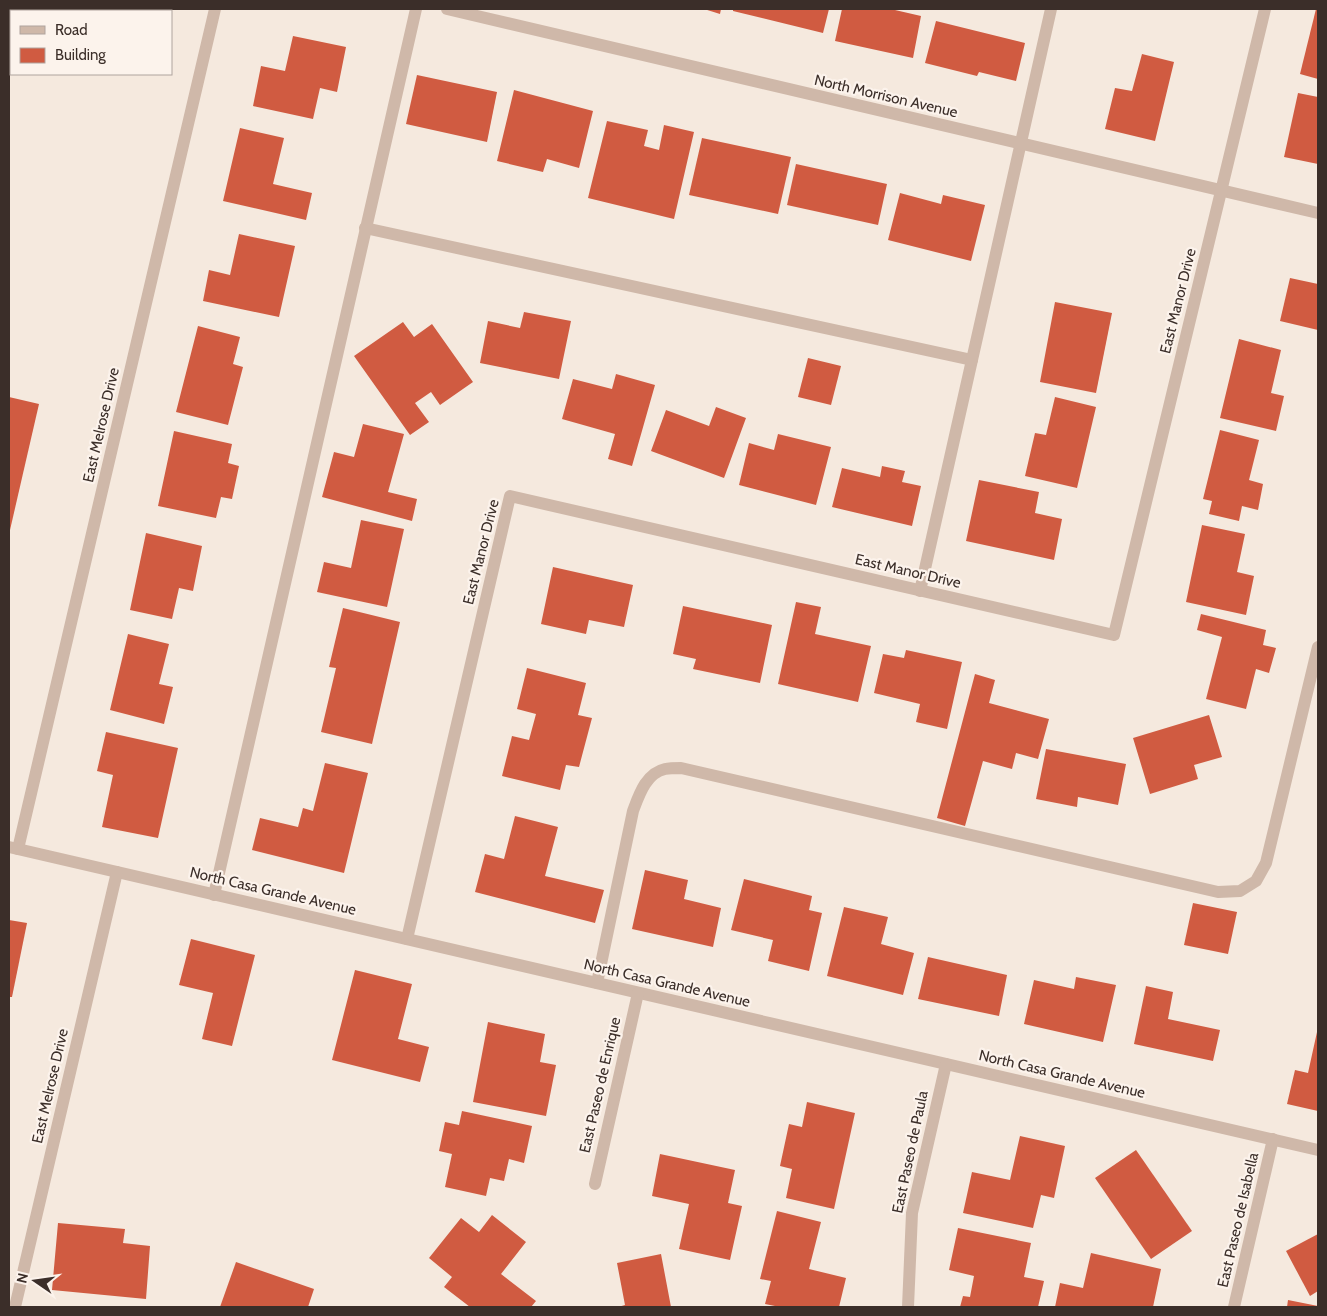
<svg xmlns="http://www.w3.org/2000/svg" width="1327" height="1316" font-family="Cabin,sans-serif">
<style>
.building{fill:#d05b41}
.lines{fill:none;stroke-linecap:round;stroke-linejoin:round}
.service{stroke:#cfb8a9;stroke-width:12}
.minor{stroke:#cfb8a9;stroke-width:12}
.labels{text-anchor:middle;stroke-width:4.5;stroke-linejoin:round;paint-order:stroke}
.street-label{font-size:15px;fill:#3b2e29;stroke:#fcf3ec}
</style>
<rect width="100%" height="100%" fill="#f5e9de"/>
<!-- building -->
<g class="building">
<polygon points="704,9 721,9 720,14"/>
<polygon points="733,9 829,9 823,33 733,11"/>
<polygon points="842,9 895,9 895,10 921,16 913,58 835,41"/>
<polygon points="1316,9 1318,9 1318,79 1300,74"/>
<polygon points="936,21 1025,43 1016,81 979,72 977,76 925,63"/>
<polygon points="293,36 346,47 337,92 320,88 313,119 253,106 261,66 285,71"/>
<polygon points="1142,54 1174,62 1155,141 1105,129 1115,88 1132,91"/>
<polygon points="417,75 497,92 487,142 406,124"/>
<polygon points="514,90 593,111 579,168 547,159 543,172 497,161"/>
<polygon points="1298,93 1318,97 1318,164 1284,157"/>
<polygon points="607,121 648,130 644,146 659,150 664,125 694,132 674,219 588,198"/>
<polygon points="240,128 284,138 273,184 312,193 306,220 223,201"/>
<polygon points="702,138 791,157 778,214 689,195"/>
<polygon points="796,164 887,184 878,225 787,205"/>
<polygon points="900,193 941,204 943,195 985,205 971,261 888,240"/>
<polygon points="239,234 295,246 279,317 203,301 209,270 230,275"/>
<polygon points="1290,278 1318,284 1318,330 1280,321"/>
<polygon points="1055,302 1112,313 1096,393 1040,382"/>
<polygon points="524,312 571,321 559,379 480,363 488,321 520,328"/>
<polygon points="403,322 414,337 432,324 473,382 440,405 431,392 415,403 429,422 410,435 354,356"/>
<polygon points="198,326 240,337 233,364 243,367 228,425 176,412"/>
<polygon points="1239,339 1281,350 1271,393 1284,396 1276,431 1220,418"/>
<polygon points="808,358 841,366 831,405 798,397"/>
<polygon points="616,374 655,385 632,466 608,459 615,434 562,419 573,379 612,389"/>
<polygon points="9,397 39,404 10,530 9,530"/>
<polygon points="1055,397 1096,407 1077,488 1025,476 1035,433 1046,435"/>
<polygon points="716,407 746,418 724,478 651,451 666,410 709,426"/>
<polygon points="363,424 404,434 388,492 417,499 412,521 322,497 334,452 354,457"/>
<polygon points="1220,430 1259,440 1249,480 1263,484 1258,510 1242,506 1239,521 1209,514 1212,501 1203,499"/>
<polygon points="174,431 232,444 228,463 239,466 232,499 221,497 216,518 158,506"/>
<polygon points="778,434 831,447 816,505 739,485 749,443 774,450"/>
<polygon points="882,466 905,471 902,482 921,486 912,526 832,507 842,468 880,477"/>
<polygon points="979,480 1039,492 1035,513 1062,519 1054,560 966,541"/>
<polygon points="361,520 404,529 387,607 317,592 324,562 351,568"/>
<polygon points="1202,525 1245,534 1237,572 1254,576 1246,615 1186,602"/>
<polygon points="146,533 202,546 193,591 179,588 172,619 130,610"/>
<polygon points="553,567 633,585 624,627 589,620 586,634 541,624"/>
<polygon points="796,602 821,607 815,634 871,646 858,702 778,684"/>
<polygon points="683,606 772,625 760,683 693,669 696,659 673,654"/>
<polygon points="343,608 400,622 372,744 321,732 336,668 329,667"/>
<polygon points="1201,614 1266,630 1263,645 1276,648 1269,673 1256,669 1246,709 1206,699 1222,637 1197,630"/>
<polygon points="128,634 169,644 159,684 173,687 164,724 110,710"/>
<polygon points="906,650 962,662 947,729 916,722 920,704 874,693 883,654 904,658"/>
<polygon points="527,668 586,683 578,715 592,718 579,767 566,765 560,790 502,776 512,736 529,740 536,714 517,709"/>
<polygon points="975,674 995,680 989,703 1049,719 1038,759 1016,753 1012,769 983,761 965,826 937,818"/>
<polygon points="1209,715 1222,757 1194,765 1198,779 1150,794 1133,738"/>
<polygon points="106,732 178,748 158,838 102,827 113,775 97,771"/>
<polygon points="1046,749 1126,764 1118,805 1078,797 1077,807 1036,799"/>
<polygon points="325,763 368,773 344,873 252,850 260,818 298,827 303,808 313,811"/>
<polygon points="515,816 558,827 545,876 604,890 595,923 475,892 485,854 504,859"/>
<polygon points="645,870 688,880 684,899 721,908 713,947 632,929"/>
<polygon points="744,879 812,896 809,910 822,913 809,971 768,961 773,940 731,930"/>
<polygon points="1193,903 1237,912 1228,954 1184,945"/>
<polygon points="844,907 888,917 881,944 914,953 903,995 827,976"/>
<polygon points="9,920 27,923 12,997 9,997"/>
<polygon points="191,939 255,955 232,1046 202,1039 213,993 179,985"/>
<polygon points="928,957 1007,975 999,1016 918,999"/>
<polygon points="355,970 412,984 398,1039 429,1047 420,1082 332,1060"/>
<polygon points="1076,977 1116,985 1103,1042 1024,1024 1034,980 1074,989"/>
<polygon points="1146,986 1173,992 1168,1019 1220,1030 1213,1061 1134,1044"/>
<polygon points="488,1022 545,1034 540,1062 556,1065 546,1116 473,1102"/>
<polygon points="1317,1032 1318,1032 1318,1111 1287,1104 1295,1070 1308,1073"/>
<polygon points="807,1102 855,1113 834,1209 786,1198 792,1169 780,1166 789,1124 802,1127"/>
<polygon points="462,1111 532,1126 524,1163 509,1159 504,1181 490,1178 486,1196 445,1187 452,1154 439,1151 445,1122 459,1125"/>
<polygon points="1020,1136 1065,1146 1054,1198 1041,1195 1033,1228 963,1213 972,1172 1010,1180"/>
<polygon points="1136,1150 1192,1231 1151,1259 1095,1178"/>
<polygon points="660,1154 735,1170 728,1203 742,1206 730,1260 679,1249 689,1204 652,1196"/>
<polygon points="777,1211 821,1222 809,1269 846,1278 839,1307 780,1307 765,1304 771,1281 760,1279"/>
<polygon points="492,1215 526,1242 501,1274 536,1301 531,1307 470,1307 444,1287 452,1277 429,1258 461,1218 479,1232"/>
<polygon points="58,1223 125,1229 123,1243 150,1246 146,1299 52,1290"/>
<polygon points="958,1228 1031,1243 1024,1277 1044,1281 1038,1307 960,1307 963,1296 970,1297 974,1276 949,1270"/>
<polygon points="1318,1234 1318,1291 1310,1296 1286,1251"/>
<polygon points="1091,1253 1161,1269 1153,1307 1055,1307 1060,1283 1083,1288"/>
<polygon points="661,1254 671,1307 618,1307 625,1305 617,1263"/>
<polygon points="236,1262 314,1289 308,1307 220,1307"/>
<polygon points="1288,1300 1318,1306 1318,1307 1287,1307"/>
</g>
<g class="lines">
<!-- service -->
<g class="service">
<polyline points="365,228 972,360"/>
<polyline points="920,591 1051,9"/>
<polyline points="214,895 416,9"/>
<path d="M597,983L633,811C639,795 646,773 665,769C670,768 676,768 681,768L1218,892L1240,891L1256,881L1266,863L1318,647"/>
</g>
<!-- minor -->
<g class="minor">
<polyline points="447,9 1318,213"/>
<polyline points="9,847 1318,1150"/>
<polyline points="18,849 215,9"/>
<polyline points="407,939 510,496 1114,635 1265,9"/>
<polyline points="595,1184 638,993"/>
<polyline points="15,1307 117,872"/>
<polyline points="908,1307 912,1213 946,1064"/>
<polyline points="1234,1307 1273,1139"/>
</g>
</g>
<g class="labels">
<!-- street labels -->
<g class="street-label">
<text transform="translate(886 96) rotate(13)" y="5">North Morrison Avenue</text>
<text transform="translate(1178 301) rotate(-76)" y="5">East Manor Drive</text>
<text transform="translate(101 425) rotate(-77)" y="5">East Melrose Drive</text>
<text transform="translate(481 552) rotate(-76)" y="5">East Manor Drive</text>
<text transform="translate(908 571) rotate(13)" y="5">East Manor Drive</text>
<text transform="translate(273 891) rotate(13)" y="5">North Casa Grande Avenue</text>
<text transform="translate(667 983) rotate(13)" y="5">North Casa Grande Avenue</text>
<text transform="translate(1062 1074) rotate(13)" y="5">North Casa Grande Avenue</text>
<text transform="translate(600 1085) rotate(-77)" y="5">East Paseo de Enrique</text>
<text transform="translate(50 1086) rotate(-77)" y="5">East Melrose Drive</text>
<text transform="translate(910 1152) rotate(-78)" y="5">East Paseo de Paula</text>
<text transform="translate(1238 1220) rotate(-77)" y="5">East Paseo de Isabella</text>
</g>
</g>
<!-- border -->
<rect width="1327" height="1316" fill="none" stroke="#3b2e29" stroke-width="20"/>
<!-- legend -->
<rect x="10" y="10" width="162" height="65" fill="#fcf3ec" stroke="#afa49e"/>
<rect x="20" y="26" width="25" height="8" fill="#cfb8a9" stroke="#afa49e"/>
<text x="55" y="35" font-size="15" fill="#3b2e29">Road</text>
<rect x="20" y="48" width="25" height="15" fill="#d05b41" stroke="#afa49e"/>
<text x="55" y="60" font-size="15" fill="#3b2e29">Building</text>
<!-- north arrow -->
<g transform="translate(35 1281) rotate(283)" stroke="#fcf3ec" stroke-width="4" paint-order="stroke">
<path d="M0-4L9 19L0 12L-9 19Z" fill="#3b2e29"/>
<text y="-8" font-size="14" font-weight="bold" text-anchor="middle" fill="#3b2e29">N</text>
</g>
</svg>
